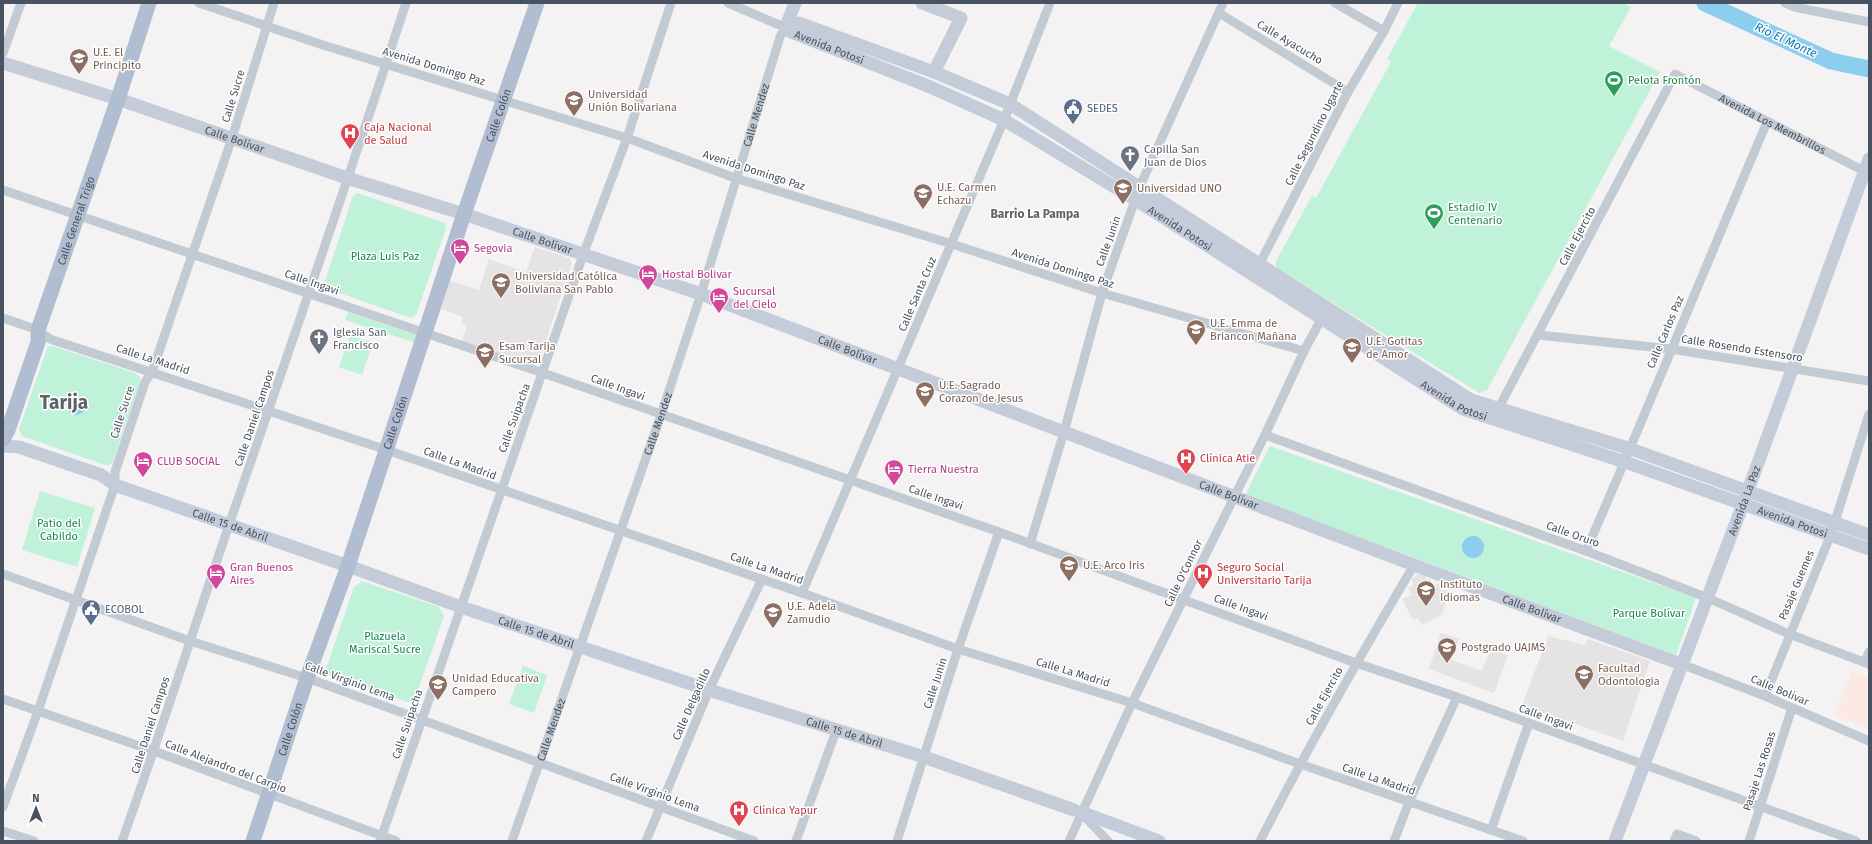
<svg xmlns="http://www.w3.org/2000/svg" width="1872" height="844" font-family="'Fira Sans',sans-serif">
<style>
.education{fill:#e5e3e4}
.medical{fill:#fce9e3}
.green{fill:#c0f1d9}
.water{fill:#8dceef}
.lines{fill:none;stroke-linecap:round;stroke-linejoin:round}
.river{stroke:#8dceef;stroke-width:17}
.street{stroke:#c2cad3;stroke-width:9}
.secondary{stroke:#c4ccda;stroke-width:13}
.primary{stroke:#b1bdd0;stroke-width:15}
.labels{text-anchor:middle;stroke-width:3;stroke-linejoin:round;paint-order:stroke}
.street-label{font-size:11px;fill:#495260;stroke:#fff}
.education-label{font-size:11px;fill:#785e54;stroke:#fff;text-anchor:start}
.leisure-label{font-size:11px;fill:#27864d;stroke:#fff;text-anchor:start}
.service-label{font-size:11px;fill:#4e5e75;stroke:#fff;text-anchor:start}
.health-label{font-size:11px;fill:#be3a42;stroke:#fff;text-anchor:start}
.worship-label{font-size:11px;fill:#5b616d;stroke:#fff;text-anchor:start}
.hotel-label{font-size:11px;fill:#b23c85;stroke:#fff;text-anchor:start}
.park-label{font-size:11px;fill:#15855b;stroke:#fff}
.water-label{font-size:12px;font-style:italic;fill:#097ab3;stroke:#fff}
.neighbourhood-label{font-size:12px;font-weight:bold;fill:#5e6167;stroke:#fff}
.town-label{font-size:19px;font-weight:bold;fill:#5e6167;stroke:#fff}
</style>
<rect width="100%" height="100%" fill="#f4f2f2"/>
<!-- education -->
<g class="education">
<polygon points="535,247 569,258 572,263 539,361 534,365 462,341 467,326 461,323 463,317 438,308 448,280 479,290 489,259 526,272"/>
<polygon points="1418,574 1424,575 1427,580 1430,579 1433,586 1440,583 1443,590 1448,591 1443,614 1422,625 1418,618 1413,620 1402,599 1412,595 1408,588 1413,586 1412,579"/>
<polygon points="1441,633 1459,639 1452,660 1482,671 1491,649 1508,655 1494,693 1429,669"/>
<polygon points="1548,636 1585,645 1588,639 1650,661 1623,741 1522,705"/>
</g>
<!-- medical -->
<polygon class="medical" points="1852,671 1869,678 1869,729 1834,715"/>
<!-- green -->
<g class="green">
<polygon points="1418,3 1623,3 1631,7 1609,46 1660,72 1487,390 1479,393 1277,268 1275,263 1312,196 1316,198 1391,62 1387,59"/>
<polygon points="357,193 445,223 446,228 416,315 411,318 325,288 324,284 353,196"/>
<polygon points="348,312 416,335 417,338 416,343 345,320"/>
<polygon points="350,335 373,343 362,375 339,367"/>
<polygon points="49,346 53,346 135,373 140,377 140,382 113,461 110,465 105,465 22,436 19,429 47,349"/>
<polygon points="1270,446 1696,598 1676,655 1245,495"/>
<polygon points="40,491 95,508 77,567 22,550"/>
<polygon points="362,581 439,607 444,616 414,701 407,702 329,675 326,669 354,587"/>
<polygon points="523,666 547,675 534,713 509,704"/>
</g>
<!-- water -->
<g class="water">
<circle cx="76" cy="406" r="9"/>
<circle cx="1473" cy="547" r="11"/>
</g>
<g class="lines">
<!-- river -->
<polyline class="river" points="1705,3 1831,61 1869,69"/>
<!-- street -->
<g class="street">
<polyline points="199,3 323,45 627,138 735,178 952,244 1102,293 1304,351"/>
<polyline points="1335,3 1384,31"/>
<polyline points="1785,3 1794,7 1869,22"/>
<polyline points="1219,13 1348,92"/>
<polyline points="3,53 21,3"/>
<polyline points="3,190 543,373 999,532 1356,663 1457,697 1856,841"/>
<polyline points="1257,269 1348,92 1384,31 1398,3"/>
<polyline points="3,318 38,330 50,339 387,450 802,593 958,649 1132,703 1300,764 1523,841"/>
<polyline points="1538,335 1671,349 1869,381"/>
<path id="s1" d="M1496,413L1675,74L1864,171"/>
<polyline points="1265,435 1586,551 1708,598 1789,634 1869,664"/>
<polyline points="1030,544 1064,432 1102,293 1140,186 1223,3"/>
<path d="M1586,551C1648,409 1706,265 1767,122"/>
<polyline points="3,574 190,641 307,678 754,841"/>
<polyline points="802,593 1004,120 1050,3"/>
<polyline points="1865,662 1869,652"/>
<polyline points="1681,664 1765,696 1869,741"/>
<polyline points="1765,696 1831,534 1869,414"/>
<polyline points="3,699 154,751 396,841"/>
<polyline points="3,807 38,711 115,485 115,472 145,382 152,372 232,138 274,3"/>
<polyline points="1083,815 1108,841"/>
<polyline points="1491,830 1529,723"/>
<polyline points="3,831 34,841"/>
<path d="M122,841C160,736 193,630 229,525C289,351 349,178 406,3"/>
<polyline points="380,841 583,255 627,138 671,3"/>
<path id="s2" d="M512,841L661,415L701,294L780,37L786,26L777,24L728,3"/>
<polyline points="646,841 709,690 762,579"/>
<polyline points="796,841 836,731"/>
<polyline points="897,841 958,649 999,532"/>
<polyline points="1069,841 1132,703 1265,435 1304,351 1324,314"/>
<path d="M1260,841C1308,747 1360,656 1414,565"/>
<polyline points="1394,841 1409,802 1457,697"/>
<polyline points="1674,841 1677,834 1696,841"/>
<polyline points="1749,841 1792,708"/>
</g>
<!-- secondary -->
<g class="secondary">
<polyline points="922,3 961,18 934,72"/>
<path id="s3" d="M786,26L791,32L928,86L1004,120L1136,200L1463,409L1625,462L1869,549"/>
<polyline points="786,26 799,23 934,72 1010,104 1471,400 1631,449 1869,535"/>
<polyline points="786,26 795,3"/>
<path id="s4" d="M3,63L118,99L347,178L464,214L701,294L1414,565L1681,664"/>
<path id="s5" d="M3,446L19,447L101,475L115,485L348,566L461,607L709,690L924,757L1074,810"/>
<polyline points="1081,812 1159,841"/>
<path id="s6" d="M1615,841L1743,504L1869,159"/>
</g>
<!-- primary -->
<g class="primary">
<path id="s7" d="M3,439L8,430L38,342V330L118,99L149,3"/>
<path id="s8" d="M253,841L307,678L348,566L464,214L537,3"/>
</g>
</g>
<!-- icons -->
<defs>
<symbol id="school-pin" viewBox="-11 -11 22 30"><path d="M0 17L-7.5 6A9.5 9.5 0 1 1 7.5 6Z" fill="#8d6e63" stroke="#fff"/><path d="M0-5L7-2L0 1L-7-2ZM-4 1L0 2.5L4 1V4Q0 6-4 4Z" fill="#fff"/></symbol>
<symbol id="stadium-pin" viewBox="-11 -11 22 30"><path d="M0 17L-7.5 6A9.5 9.5 0 1 1 7.5 6Z" fill="#2e9e5b" stroke="#fff"/><path d="M0-5a6.5 5 0 1 0 0 10a6.5 5 0 1 0 0-10ZM-3.5-1.8h7v3.6h-7Z" fill="#fff"/></symbol>
<symbol id="university-pin" viewBox="-11 -11 22 30"><path d="M0 17L-7.5 6A9.5 9.5 0 1 1 7.5 6Z" fill="#8d6e63" stroke="#fff"/><path d="M0-5L7-2L0 1L-7-2ZM-4 1L0 2.5L4 1V4Q0 6-4 4Z" fill="#fff"/></symbol>
<symbol id="civic-pin" viewBox="-11 -11 22 30"><path d="M0 17L-7.5 6A9.5 9.5 0 1 1 7.5 6Z" fill="#5c6f8a" stroke="#fff"/><path d="M-.6-6.5H3V-4.5H.6V-3L4-1V1h2V6H-6V1h2V-1L-.6-3ZM-1.2 2.5V6h2.4V2.5Z" fill="#fff"/></symbol>
<symbol id="hospital-pin" viewBox="-11 -11 22 30"><path d="M0 17L-7.5 6A9.5 9.5 0 1 1 7.5 6Z" fill="#e0444e" stroke="#fff"/><path d="M-5-5h3v3.5h4V-5h3V5h-3V1.5h-4V5h-3Z" fill="#fff"/></symbol>
<symbol id="church-pin" viewBox="-11 -11 22 30"><path d="M0 17L-7.5 6A9.5 9.5 0 1 1 7.5 6Z" fill="#6b7280" stroke="#fff"/><path d="M-1.2-6h2.4v3.5h3.3v2.4h-3.3V6h-2.4V-.1h-3.3v-2.4h3.3Z" fill="#fff"/></symbol>
<symbol id="hotel-pin" viewBox="-11 -11 22 30"><path d="M0 17L-7.5 6A9.5 9.5 0 1 1 7.5 6Z" fill="#d1479c" stroke="#fff"/><path d="M-6-4.5h1.5V1H6V5H4.5V3h-9V5H-6ZM-4 0a1.8 1.8 0 1 1 3.6 0ZM.5 0V-2.5h3Q6-2.5 6 0Z" fill="#fff"/></symbol>
</defs>
<g fill-rule="evenodd">
<use href="#school-pin" x="68" y="47" width="22" height="30"/>
<use href="#stadium-pin" x="1603" y="69" width="22" height="30"/>
<use href="#university-pin" x="563" y="89" width="22" height="30"/>
<use href="#civic-pin" x="1062" y="97" width="22" height="30"/>
<use href="#hospital-pin" x="339" y="122" width="22" height="30"/>
<use href="#church-pin" x="1119" y="144" width="22" height="30"/>
<use href="#university-pin" x="1112" y="177" width="22" height="30"/>
<use href="#school-pin" x="912" y="182" width="22" height="30"/>
<use href="#stadium-pin" x="1423" y="202" width="22" height="30"/>
<use href="#hotel-pin" x="449" y="237" width="22" height="30"/>
<use href="#hotel-pin" x="637" y="263" width="22" height="30"/>
<use href="#university-pin" x="490" y="271" width="22" height="30"/>
<use href="#hotel-pin" x="708" y="286" width="22" height="30"/>
<use href="#school-pin" x="1185" y="318" width="22" height="30"/>
<use href="#church-pin" x="308" y="327" width="22" height="30"/>
<use href="#school-pin" x="1341" y="336" width="22" height="30"/>
<use href="#university-pin" x="474" y="341" width="22" height="30"/>
<use href="#school-pin" x="914" y="380" width="22" height="30"/>
<use href="#hospital-pin" x="1175" y="447" width="22" height="30"/>
<use href="#hotel-pin" x="132" y="450" width="22" height="30"/>
<use href="#hotel-pin" x="883" y="458" width="22" height="30"/>
<use href="#school-pin" x="1058" y="554" width="22" height="30"/>
<use href="#hotel-pin" x="205" y="562" width="22" height="30"/>
<use href="#hospital-pin" x="1192" y="562" width="22" height="30"/>
<use href="#university-pin" x="1415" y="579" width="22" height="30"/>
<use href="#civic-pin" x="80" y="598" width="22" height="30"/>
<use href="#school-pin" x="762" y="601" width="22" height="30"/>
<use href="#university-pin" x="1436" y="636" width="22" height="30"/>
<use href="#university-pin" x="1573" y="663" width="22" height="30"/>
<use href="#school-pin" x="427" y="673" width="22" height="30"/>
<use href="#hospital-pin" x="728" y="799" width="22" height="30"/>
</g>
<g class="labels">
<!-- street labels -->
<g class="street-label">
<text transform="translate(1290 42) rotate(31)" y="4">Calle Ayacucho</text>
<text dy="4" stroke="none"><textPath href="#s3" startOffset="49">Avenida Potosi</textPath></text>
<text transform="translate(434 66) rotate(17)" y="4">Avenida Domingo Paz</text>
<text transform="translate(233 96) rotate(-73)" y="4">Calle Sucre</text>
<text dy="4" stroke="none"><textPath href="#s2" startOffset="766">Calle Mendez</textPath></text>
<text dy="4" stroke="none"><textPath href="#s8" startOffset="766">Calle Colón</textPath></text>
<text dy="4" stroke="none"><textPath href="#s1" startOffset="493">Avenida Los Membrillos</textPath></text>
<text transform="translate(1314 133) rotate(-63)" y="4">Calle Segundino Ugarte</text>
<text dy="4" stroke="none"><textPath href="#s4" startOffset="244">Calle Bolívar</textPath></text>
<text transform="translate(754 170) rotate(18)" y="4">Avenida Domingo Paz</text>
<text dy="4" stroke="none"><textPath href="#s7" startOffset="231">Calle General Trigo</textPath></text>
<text dy="4" stroke="none"><textPath href="#s3" startOffset="445">Avenida Potosi</textPath></text>
<text transform="translate(1577 236) rotate(-62)" y="4">Calle Ejercito</text>
<text dy="4" stroke="none"><textPath href="#s4" startOffset="568">Calle Bolívar</textPath></text>
<text transform="translate(1108 241) rotate(-70)" y="4">Calle Junin</text>
<text transform="translate(1063 268) rotate(18)" y="4">Avenida Domingo Paz</text>
<text transform="translate(312 282) rotate(19)" y="4">Calle Ingavi</text>
<text transform="translate(917 294) rotate(-67)" y="4">Calle Santa Cruz</text>
<text transform="translate(1665 332) rotate(-67)" y="4">Calle Carlos Paz</text>
<text transform="translate(1742 348) rotate(9)" y="4">Calle Rosendo Estensoro</text>
<text dy="4" stroke="none"><textPath href="#s4" startOffset="892">Calle Bolívar</textPath></text>
<text transform="translate(153 359) rotate(18)" y="4">Calle La Madrid</text>
<text transform="translate(618 387) rotate(20)" y="4">Calle Ingavi</text>
<text dy="4" stroke="none"><textPath href="#s3" startOffset="769">Avenida Potosi</textPath></text>
<text transform="translate(122 412) rotate(-72)" y="4">Calle Sucre</text>
<text transform="translate(254 418) rotate(-71)" y="4">Calle Daniel Campos</text>
<text transform="translate(514 418) rotate(-70)" y="4">Calle Suipacha</text>
<text dy="4" stroke="none"><textPath href="#s8" startOffset="442">Calle Colón</textPath></text>
<text dy="4" stroke="none"><textPath href="#s2" startOffset="442">Calle Mendez</textPath></text>
<text transform="translate(460 463) rotate(20)" y="4">Calle La Madrid</text>
<text dy="4" stroke="none"><textPath href="#s4" startOffset="1300">Calle Bolívar</textPath></text>
<text transform="translate(936 497) rotate(19)" y="4">Calle Ingavi</text>
<text dy="4" stroke="none"><textPath href="#s6" startOffset="364">Avenida La Paz</textPath></text>
<text dy="4" stroke="none"><textPath href="#s3" startOffset="1129">Avenida Potosi</textPath></text>
<text dy="4" stroke="none"><textPath href="#s5" startOffset="242">Calle 15 de Abril</textPath></text>
<text transform="translate(1573 534) rotate(20)" y="4">Calle Oruro</text>
<text transform="translate(767 568) rotate(19)" y="4">Calle La Madrid</text>
<text transform="translate(1183 573) rotate(-64)" y="4">Calle O'Connor</text>
<text transform="translate(1796 585) rotate(-67)" y="4">Pasaje Guemes</text>
<text transform="translate(1241 607) rotate(20)" y="4">Calle Ingavi</text>
<text dy="4" stroke="none"><textPath href="#s4" startOffset="1624">Calle Bolívar</textPath></text>
<text dy="4" stroke="none"><textPath href="#s5" startOffset="566">Calle 15 de Abril</textPath></text>
<text transform="translate(1073 672) rotate(17)" y="4">Calle La Madrid</text>
<text transform="translate(350 681) rotate(20)" y="4">Calle Virginio Lema</text>
<text transform="translate(935 683) rotate(-72)" y="4">Calle Junin</text>
<text transform="translate(1780 690) rotate(23)" y="4">Calle Bolivar</text>
<text transform="translate(1324 696) rotate(-61)" y="4">Calle Ejercito</text>
<text transform="translate(691 704) rotate(-66)" y="4">Calle Delgadillo</text>
<text transform="translate(1546 717) rotate(20)" y="4">Calle Ingavi</text>
<text transform="translate(407 724) rotate(-71)" y="4">Calle Suipacha</text>
<text transform="translate(150 725) rotate(-72)" y="4">Calle Daniel Campos</text>
<text dy="4" stroke="none"><textPath href="#s8" startOffset="118">Calle Colón</textPath></text>
<text dy="4" stroke="none"><textPath href="#s2" startOffset="118">Calle Mendez</textPath></text>
<text dy="4" stroke="none"><textPath href="#s5" startOffset="890">Calle 15 de Abril</textPath></text>
<text transform="translate(226 766) rotate(21)" y="4">Calle Alejandro del Carpio</text>
<text transform="translate(1759 771) rotate(-72)" y="4">Pasaje Las Rosas</text>
<text transform="translate(1379 779) rotate(19)" y="4">Calle La Madrid</text>
<text transform="translate(655 792) rotate(20)" y="4">Calle Virginio Lema</text>
</g>
<!-- education labels -->
<g class="education-label">
<text x="93" y="56">U.E. El<tspan x="93" dy="13">Principito</tspan></text>
<text x="588" y="98">Universidad<tspan x="588" dy="13">Unión Bolivariana</tspan></text>
<text x="937" y="191">U.E. Carmen<tspan x="937" dy="13">Echazu</tspan></text>
<text x="1137" y="192">Universidad UNO</text>
<text x="515" y="280">Universidad Católica<tspan x="515" dy="13">Boliviana San Pablo</tspan></text>
<text x="1210" y="327">U.E. Emma de<tspan x="1210" dy="13">Briancon Mañana</tspan></text>
<text x="1366" y="345">U.E. Gotitas<tspan x="1366" dy="13">de Amor</tspan></text>
<text x="499" y="350">Esam Tarija<tspan x="499" dy="13">Sucursal</tspan></text>
<text x="939" y="389">U.E. Sagrado<tspan x="939" dy="13">Corazon de Jesus</tspan></text>
<text x="1083" y="569">U.E. Arco Iris</text>
<text x="1440" y="588">Instituto<tspan x="1440" dy="13">Idiomas</tspan></text>
<text x="787" y="610">U.E. Adela<tspan x="787" dy="13">Zamudio</tspan></text>
<text x="1461" y="651">Postgrado UAJMS</text>
<text x="1598" y="672">Facultad<tspan x="1598" dy="13">Odontologia</tspan></text>
<text x="452" y="682">Unidad Educativa<tspan x="452" dy="13">Campero</tspan></text>
</g>
<!-- leisure labels -->
<g class="leisure-label">
<text x="1628" y="84">Pelota Frontón</text>
<text x="1448" y="211">Estadio IV<tspan x="1448" dy="13">Centenario</tspan></text>
</g>
<!-- service labels -->
<g class="service-label">
<text x="1087" y="112">SEDES</text>
<text x="105" y="613">ECOBOL</text>
</g>
<!-- health labels -->
<g class="health-label">
<text x="364" y="131">Caja Nacional<tspan x="364" dy="13">de Salud</tspan></text>
<text x="1200" y="462">Clínica Atie</text>
<text x="1217" y="571">Seguro Social<tspan x="1217" dy="13">Universitario Tarija</tspan></text>
<text x="753" y="814">Clínica Yapur</text>
</g>
<!-- worship labels -->
<g class="worship-label">
<text x="1144" y="153">Capilla San<tspan x="1144" dy="13">Juan de Dios</tspan></text>
<text x="333" y="336">Iglesia San<tspan x="333" dy="13">Francisco</tspan></text>
</g>
<!-- hotel labels -->
<g class="hotel-label">
<text x="474" y="252">Segovia</text>
<text x="662" y="278">Hostal Bolivar</text>
<text x="733" y="295">Sucursal<tspan x="733" dy="13">del Cielo</tspan></text>
<text x="157" y="465">CLUB SOCIAL</text>
<text x="908" y="473">Tierra Nuestra</text>
<text x="230" y="571">Gran Buenos<tspan x="230" dy="13">Aires</tspan></text>
</g>
<!-- park labels -->
<g class="park-label">
<text x="385" y="260">Plaza Luis Paz</text>
<text x="59" y="527">Patio del<tspan x="59" dy="13">Cabildo</tspan></text>
<text x="1649" y="617">Parque Bolívar</text>
<text x="385" y="640">Plazuela<tspan x="385" dy="13">Mariscal Sucre</tspan></text>
</g>
<!-- water labels -->
<g class="water-label">
<text transform="translate(1786 40) rotate(25)" y="4">Río El Monte</text>
</g>
<!-- neighbourhood labels -->
<g class="neighbourhood-label">
<text x="1035" y="218">Barrio La Pampa</text>
</g>
<!-- town labels -->
<g class="town-label">
<text x="64" y="409">Tarija</text>
</g>
</g>
<!-- border -->
<rect width="1872" height="844" fill="none" stroke="#495260" stroke-width="8"/>
<!-- north arrow -->
<g transform="translate(36 808)" stroke="#ffffff" stroke-width="3" paint-order="stroke">
<path d="M0-3L7 15L0 10L-7 15Z" fill="#495260"/>
<text y="-6" font-size="11" font-weight="bold" text-anchor="middle" fill="#495260">N</text>
</g>
</svg>
